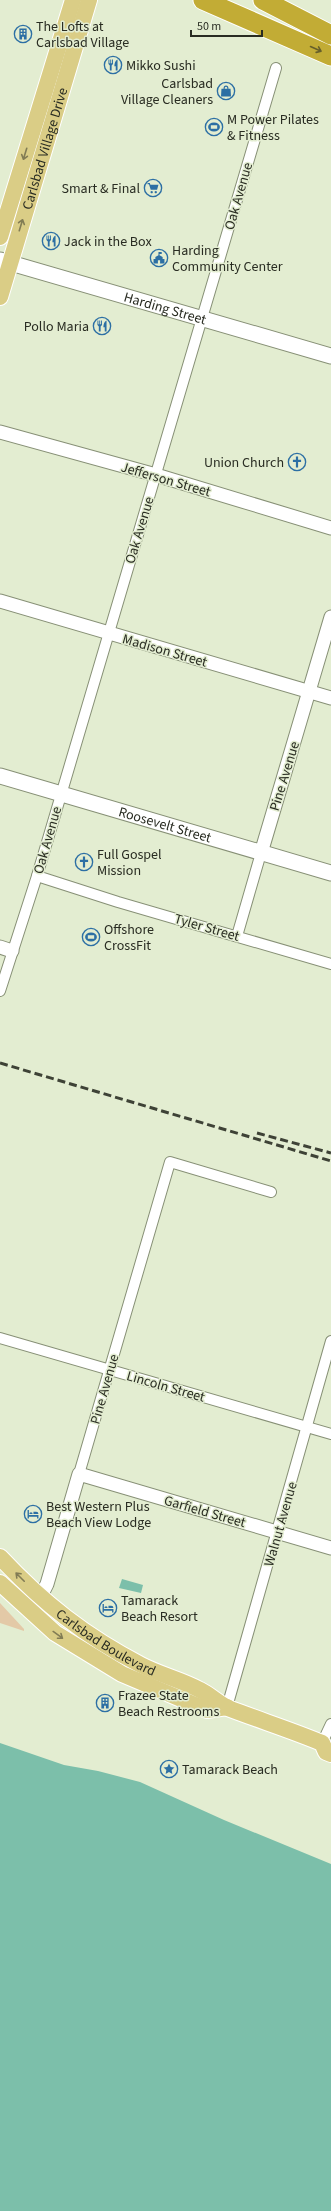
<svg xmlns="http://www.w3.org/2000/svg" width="331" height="2211" font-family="'Source Sans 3',sans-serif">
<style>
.green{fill:#e3c9a7}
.water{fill:#7cbfaa}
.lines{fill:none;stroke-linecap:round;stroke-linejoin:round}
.minor-casing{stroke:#879076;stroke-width:12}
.tertiary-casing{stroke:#879076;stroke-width:15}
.secondary-casing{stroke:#879076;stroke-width:17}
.primary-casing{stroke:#fff;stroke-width:18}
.motorway-casing{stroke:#fff;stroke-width:21}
.minor{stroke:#fff;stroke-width:10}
.tertiary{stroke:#fff;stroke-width:13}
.secondary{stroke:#fff;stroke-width:15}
.primary{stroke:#dacd86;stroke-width:16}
.motorway{stroke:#c2ac35;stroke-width:19}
.rail{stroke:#3e4236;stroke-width:3;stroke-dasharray:8 4;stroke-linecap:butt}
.oneway{stroke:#665f2a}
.oneway2{stroke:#827c54}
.labels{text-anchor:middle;stroke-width:3;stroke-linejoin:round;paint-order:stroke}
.poi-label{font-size:14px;fill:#292c22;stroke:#e3edd1;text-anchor:start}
.street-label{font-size:14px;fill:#292c22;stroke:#e3edd1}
</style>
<rect width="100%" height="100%" fill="#e3edd1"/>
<!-- green -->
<polygon class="green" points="0,1603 24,1629 24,1631 0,1623"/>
<!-- water -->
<g class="water">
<polygon points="122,1579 143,1585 141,1593 119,1588"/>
<polygon points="0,1743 64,1765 98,1771 140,1782 224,1820 331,1864 331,2211 0,2211"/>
</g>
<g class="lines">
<defs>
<g id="minor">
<polyline points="37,876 118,902 331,964"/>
<polyline points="237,936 261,853"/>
<polyline points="0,991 37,876 276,68"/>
<polyline points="0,1338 331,1434"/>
<polyline points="79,1474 170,1162 271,1192"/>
<polyline points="227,1707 331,1341"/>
<polyline points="322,1743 331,1724"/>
</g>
<g id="tertiary">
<polyline points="0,432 156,475 331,528"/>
<polyline points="0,601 331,698"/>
<polyline points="261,853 331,617"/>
<polyline points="0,947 12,951"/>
<polyline points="28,1610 40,1598 47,1584 79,1474 331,1548"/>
</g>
<g id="secondary">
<path id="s1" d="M0,260L331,356"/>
<path id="s2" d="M0,776L331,873"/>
</g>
<g id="primary">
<polyline points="0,237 73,0"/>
<path id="s3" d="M0,297L89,0"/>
<path id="s4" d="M0,1557C43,1603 85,1636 141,1665C160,1675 182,1680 200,1690C210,1695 218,1703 228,1708C259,1720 291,1730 322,1743L326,1752L331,1754"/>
<polyline points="0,1583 55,1633 122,1674 207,1710 227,1707"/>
</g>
<g id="motorway">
<polyline points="203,0 331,56"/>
<polyline points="263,0 331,35"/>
</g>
</defs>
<!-- minor casing -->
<use href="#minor" class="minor-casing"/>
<!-- tertiary casing -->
<use href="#tertiary" class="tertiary-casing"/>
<!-- secondary casing -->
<use href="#secondary" class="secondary-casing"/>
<!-- primary casing -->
<use href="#primary" class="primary-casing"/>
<!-- motorway casing -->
<use href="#motorway" class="motorway-casing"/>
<!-- minor -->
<use href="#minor" class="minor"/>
<!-- tertiary -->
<use href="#tertiary" class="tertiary"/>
<!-- secondary -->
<use href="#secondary" class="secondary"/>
<!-- primary -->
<use href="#primary" class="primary"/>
<!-- motorway -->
<use href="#motorway" class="motorway"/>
<!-- rail -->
<g class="rail">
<polyline points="0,1063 331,1161"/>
<polyline points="257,1133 331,1153"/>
</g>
</g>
<!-- one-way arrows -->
<defs><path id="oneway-shaft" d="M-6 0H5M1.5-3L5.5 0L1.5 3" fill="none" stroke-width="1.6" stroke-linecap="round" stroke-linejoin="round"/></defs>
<use class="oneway" href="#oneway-shaft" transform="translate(316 49) rotate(24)"/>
<g class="oneway2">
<use href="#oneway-shaft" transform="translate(25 154) rotate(107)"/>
<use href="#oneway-shaft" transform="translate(21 225) rotate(-73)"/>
<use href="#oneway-shaft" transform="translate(20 1577) rotate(-135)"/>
<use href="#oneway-shaft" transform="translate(58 1635) rotate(36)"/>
</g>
<!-- icons -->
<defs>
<symbol id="building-ring" viewBox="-11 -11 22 22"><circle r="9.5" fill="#e3edd1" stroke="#2c6fa4" stroke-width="1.5"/><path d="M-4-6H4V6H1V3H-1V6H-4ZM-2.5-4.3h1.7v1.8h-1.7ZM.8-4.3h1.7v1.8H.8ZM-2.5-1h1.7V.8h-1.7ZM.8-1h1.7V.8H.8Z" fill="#2c6fa4"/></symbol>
<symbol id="restaurant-ring" viewBox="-11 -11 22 22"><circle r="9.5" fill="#e3edd1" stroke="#2c6fa4" stroke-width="1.5"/><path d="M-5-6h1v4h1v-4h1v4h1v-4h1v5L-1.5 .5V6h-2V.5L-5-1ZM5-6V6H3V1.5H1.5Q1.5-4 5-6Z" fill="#2c6fa4"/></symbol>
<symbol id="shop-ring" viewBox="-11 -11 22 22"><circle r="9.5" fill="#e3edd1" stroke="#2c6fa4" stroke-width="1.5"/><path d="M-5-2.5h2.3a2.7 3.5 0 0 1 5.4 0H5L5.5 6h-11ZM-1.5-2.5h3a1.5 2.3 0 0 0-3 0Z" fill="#2c6fa4"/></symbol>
<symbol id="stadium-ring" viewBox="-11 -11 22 22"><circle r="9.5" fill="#e3edd1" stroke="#2c6fa4" stroke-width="1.5"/><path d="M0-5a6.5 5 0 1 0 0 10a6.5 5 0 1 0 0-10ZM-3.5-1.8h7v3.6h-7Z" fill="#2c6fa4"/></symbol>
<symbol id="supermarket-ring" viewBox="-11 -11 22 22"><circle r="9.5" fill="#e3edd1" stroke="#2c6fa4" stroke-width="1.5"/><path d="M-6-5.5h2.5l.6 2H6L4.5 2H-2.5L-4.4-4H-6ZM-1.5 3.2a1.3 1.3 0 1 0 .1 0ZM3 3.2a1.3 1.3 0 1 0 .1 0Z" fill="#2c6fa4"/></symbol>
<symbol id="civic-ring" viewBox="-11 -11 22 22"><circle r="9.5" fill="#e3edd1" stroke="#2c6fa4" stroke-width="1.5"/><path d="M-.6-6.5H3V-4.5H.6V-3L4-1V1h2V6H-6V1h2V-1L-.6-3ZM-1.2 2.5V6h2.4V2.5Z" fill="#2c6fa4"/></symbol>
<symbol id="church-ring" viewBox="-11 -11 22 22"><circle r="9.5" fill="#e3edd1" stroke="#2c6fa4" stroke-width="1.5"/><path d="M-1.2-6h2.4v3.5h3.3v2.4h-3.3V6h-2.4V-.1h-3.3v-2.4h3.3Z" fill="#2c6fa4"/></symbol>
<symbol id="hotel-ring" viewBox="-11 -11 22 22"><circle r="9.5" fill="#e3edd1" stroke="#2c6fa4" stroke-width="1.5"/><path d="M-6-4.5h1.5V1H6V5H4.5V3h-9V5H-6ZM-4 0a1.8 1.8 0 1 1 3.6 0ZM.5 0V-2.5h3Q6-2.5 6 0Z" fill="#2c6fa4"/></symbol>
<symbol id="sight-ring" viewBox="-11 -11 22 22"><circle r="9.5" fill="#e3edd1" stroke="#2c6fa4" stroke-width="1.5"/><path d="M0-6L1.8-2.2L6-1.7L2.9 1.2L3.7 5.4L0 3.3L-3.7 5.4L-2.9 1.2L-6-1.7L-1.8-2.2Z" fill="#2c6fa4"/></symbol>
</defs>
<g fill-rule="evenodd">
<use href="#building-ring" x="13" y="24" width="20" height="20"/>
<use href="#restaurant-ring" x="103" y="55" width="20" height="20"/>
<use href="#shop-ring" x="216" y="81" width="20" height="20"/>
<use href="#stadium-ring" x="204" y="117" width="20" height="20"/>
<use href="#supermarket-ring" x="143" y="178" width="20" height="20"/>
<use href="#restaurant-ring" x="41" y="231" width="20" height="20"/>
<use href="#civic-ring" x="149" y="248" width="20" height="20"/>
<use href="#restaurant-ring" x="92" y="316" width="20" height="20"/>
<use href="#church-ring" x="287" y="452" width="20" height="20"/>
<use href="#church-ring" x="74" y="852" width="20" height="20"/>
<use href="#stadium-ring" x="81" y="927" width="20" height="20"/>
<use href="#hotel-ring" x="23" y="1504" width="20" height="20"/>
<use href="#hotel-ring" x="98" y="1598" width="20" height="20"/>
<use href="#building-ring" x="95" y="1693" width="20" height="20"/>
<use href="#sight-ring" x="159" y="1759" width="20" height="20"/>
</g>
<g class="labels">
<!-- poi labels -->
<g class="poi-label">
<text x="36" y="31">The Lofts at<tspan x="36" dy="16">Carlsbad Village</tspan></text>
<text x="126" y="70">Mikko Sushi</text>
<text x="213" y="88" text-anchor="end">Carlsbad<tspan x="213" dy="16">Village Cleaners</tspan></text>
<text x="227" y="124">M Power Pilates<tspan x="227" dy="16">&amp; Fitness</tspan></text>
<text x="140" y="193" text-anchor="end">Smart &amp; Final</text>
<text x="64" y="246">Jack in the Box</text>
<text x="172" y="255">Harding<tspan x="172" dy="16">Community Center</tspan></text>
<text x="89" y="331" text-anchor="end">Pollo Maria</text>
<text x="284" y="467" text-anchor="end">Union Church</text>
<text x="97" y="859">Full Gospel<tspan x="97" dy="16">Mission</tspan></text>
<text x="104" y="934">Offshore<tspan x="104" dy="16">CrossFit</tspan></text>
<text x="46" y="1511">Best Western Plus<tspan x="46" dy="16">Beach View Lodge</tspan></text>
<text x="121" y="1605">Tamarack<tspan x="121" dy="16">Beach Resort</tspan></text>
<text x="118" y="1700">Frazee State<tspan x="118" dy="16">Beach Restrooms</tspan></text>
<text x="182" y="1774">Tamarack Beach</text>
</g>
<!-- street labels -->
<g class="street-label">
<text dy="5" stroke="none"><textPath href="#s3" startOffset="155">Carlsbad Village Drive</textPath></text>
<text transform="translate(238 196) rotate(-74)" y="5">Oak Avenue</text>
<text dy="5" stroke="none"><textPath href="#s1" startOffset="172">Harding Street</textPath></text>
<text transform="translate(166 479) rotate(16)" y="5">Jefferson Street</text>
<text transform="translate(139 530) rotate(-73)" y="5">Oak Avenue</text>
<text transform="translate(165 650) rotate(16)" y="5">Madison Street</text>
<text transform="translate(284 776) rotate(-73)" y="5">Pine Avenue</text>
<text dy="5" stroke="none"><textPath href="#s2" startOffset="172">Roosevelt Street</textPath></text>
<text transform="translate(47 840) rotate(-74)" y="5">Oak Avenue</text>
<text transform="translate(207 927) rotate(16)" y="5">Tyler Street</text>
<text transform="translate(166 1386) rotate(16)" y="5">Lincoln Street</text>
<text transform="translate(104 1389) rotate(-74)" y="5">Pine Avenue</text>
<text transform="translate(205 1511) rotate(16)" y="5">Garfield Street</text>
<text transform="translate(280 1524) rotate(-74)" y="5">Walnut Avenue</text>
<text dy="5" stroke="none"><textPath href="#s4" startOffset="137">Carlsbad Boulevard</textPath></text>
</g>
</g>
<!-- scale -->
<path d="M191 30v6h71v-6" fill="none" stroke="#292c22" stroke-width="2"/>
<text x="197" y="30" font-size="12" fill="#292c22" stroke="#e3edd1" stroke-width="3" paint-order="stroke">50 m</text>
</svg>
